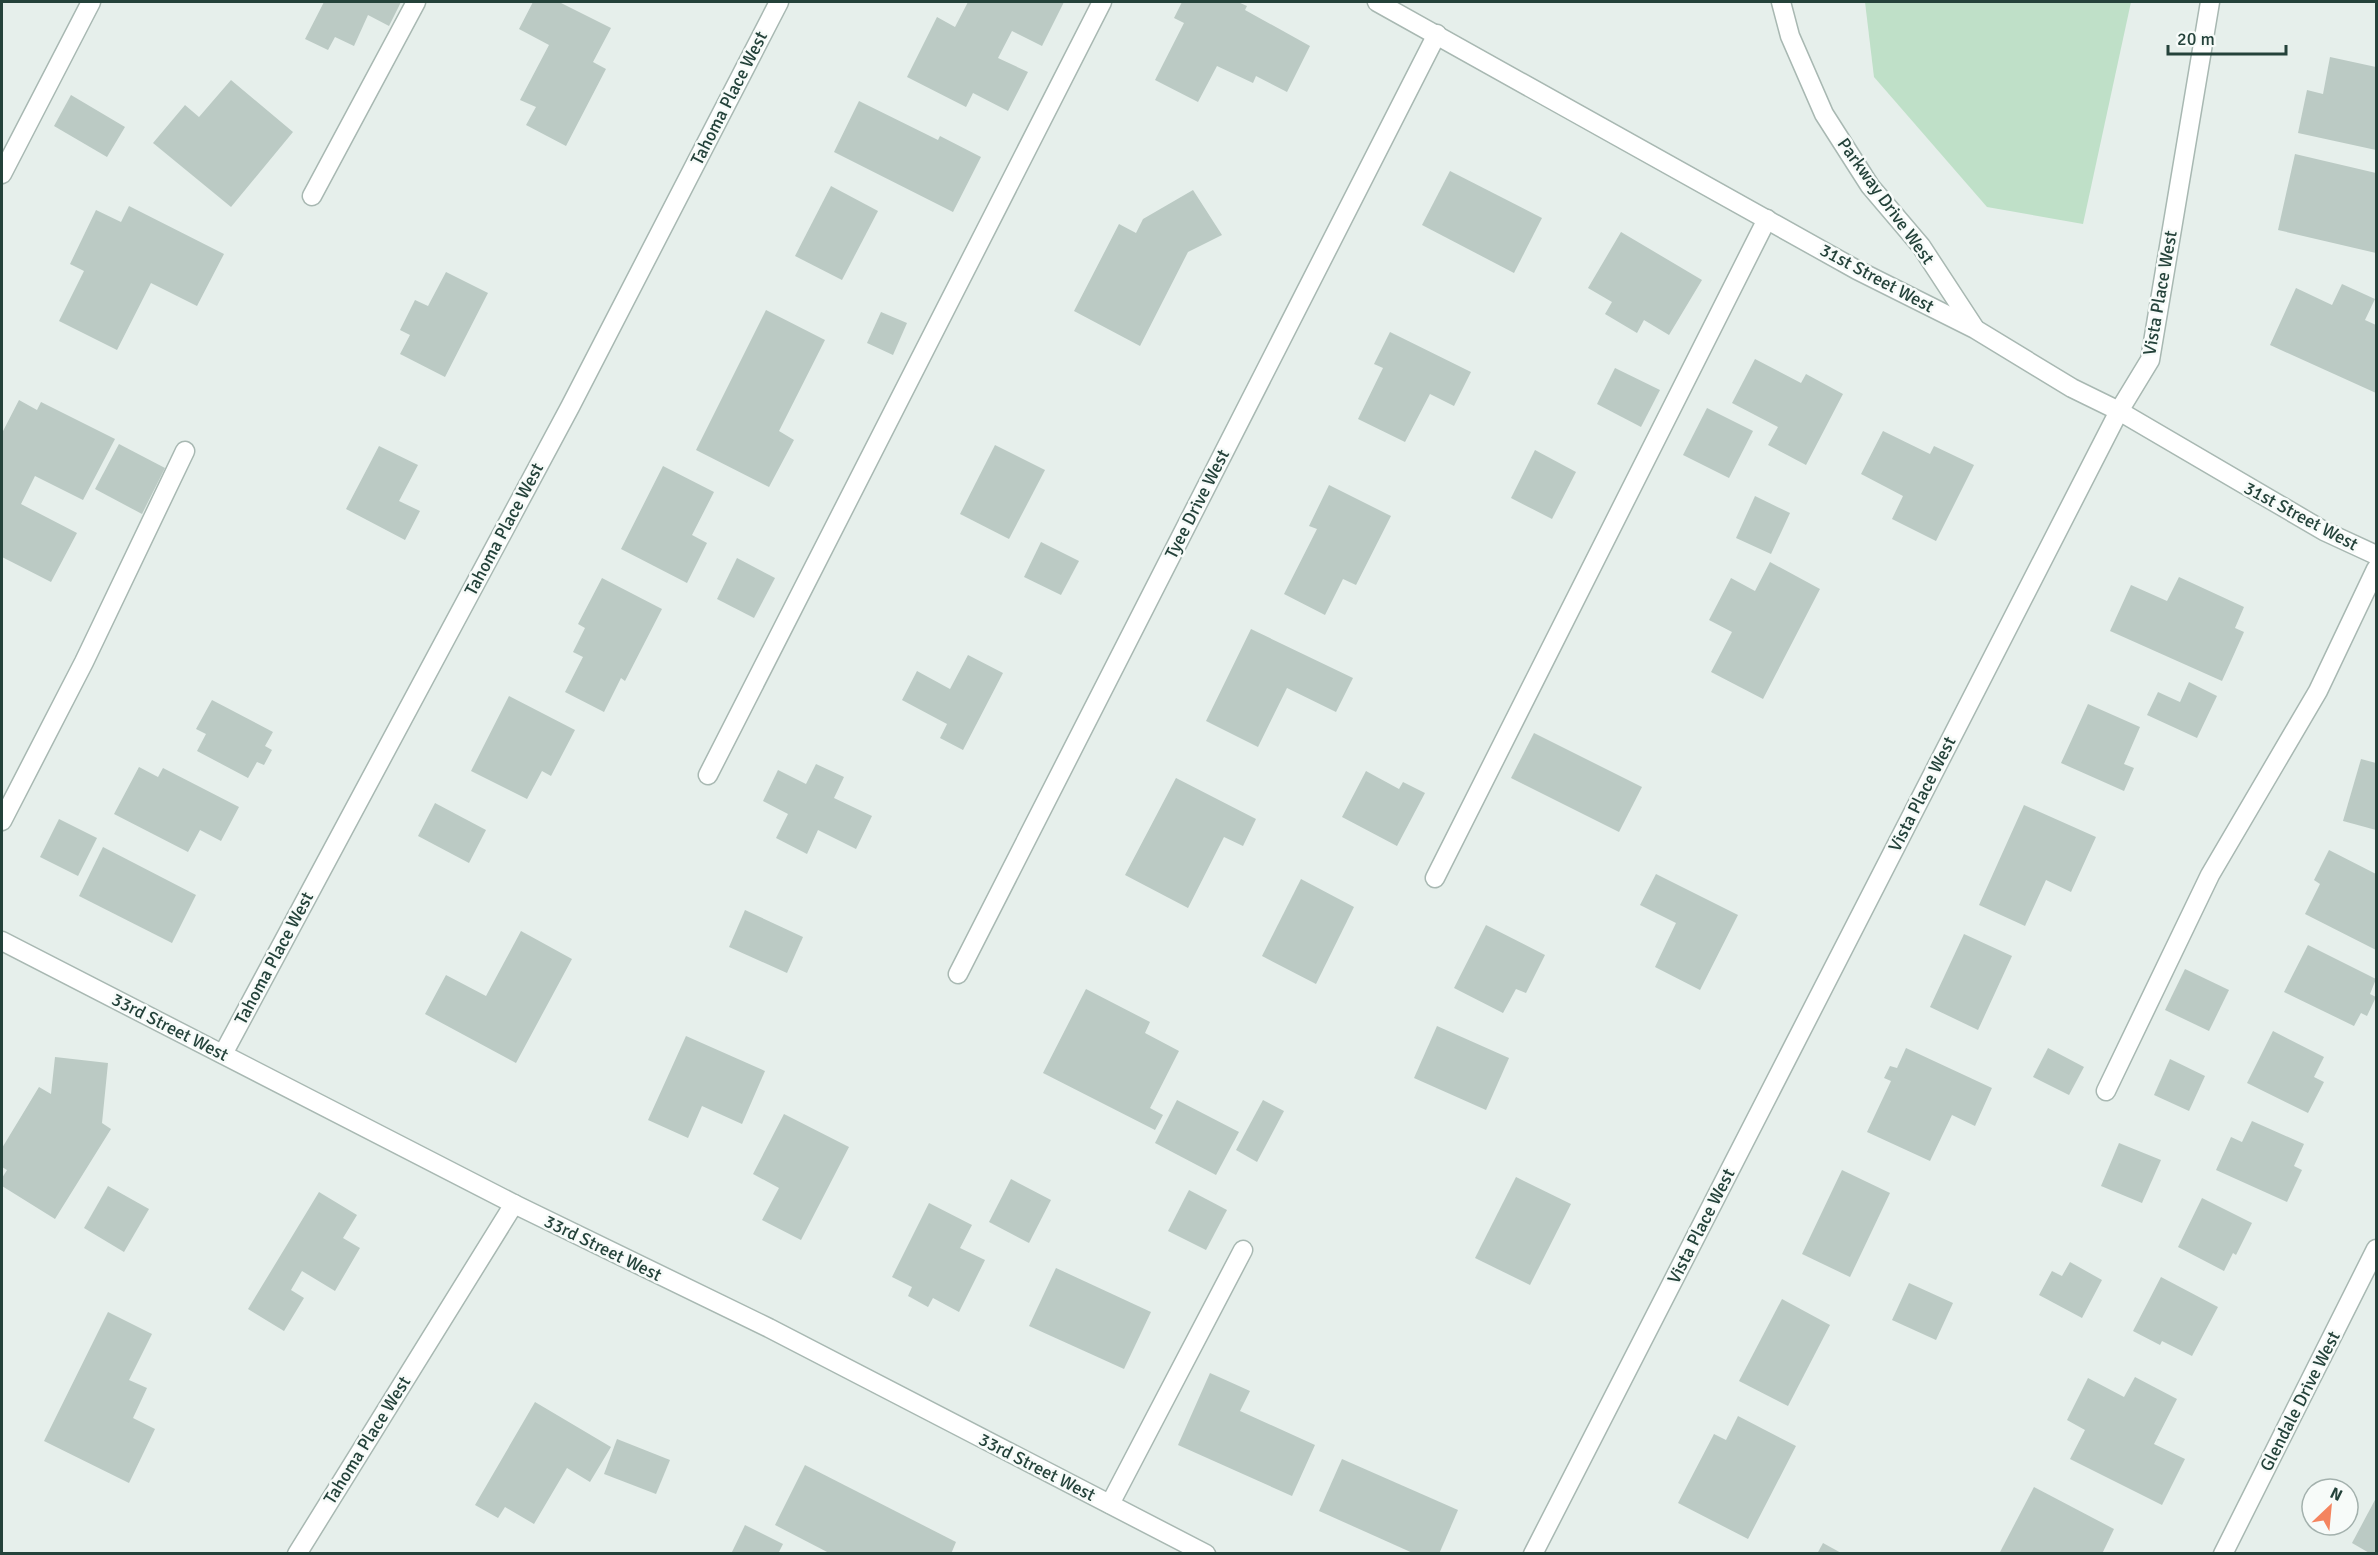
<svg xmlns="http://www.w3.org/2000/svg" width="2378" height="1555" font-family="Signika,sans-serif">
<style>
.green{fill:#bfe0c8}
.building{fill:#bbcac4}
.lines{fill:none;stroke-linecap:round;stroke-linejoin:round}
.minor-casing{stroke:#a8b8b2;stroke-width:21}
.minor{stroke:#fff;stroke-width:18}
.labels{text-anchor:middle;stroke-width:5;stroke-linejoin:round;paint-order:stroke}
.street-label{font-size:18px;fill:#24423a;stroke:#f7fbf9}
</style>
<rect width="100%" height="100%" fill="#e6efeb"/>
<!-- green -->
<polygon class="green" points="1865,2 2131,2 2083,224 1987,207 1874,77"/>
<!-- building -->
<g class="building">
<polygon points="324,2 401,2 389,26 368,15 354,46 335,37 328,50 305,39"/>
<polygon points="533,2 559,2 611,28 593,62 606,69 566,146 526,125 536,107 520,100 549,45 519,29"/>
<polygon points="968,2 1064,2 1042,46 1012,31 998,58 1028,72 1008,111 973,93 966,107 907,77 937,17 955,27"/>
<polygon points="1182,2 1238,2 1247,6 1245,10 1310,46 1287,92 1256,76 1253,83 1217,66 1198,102 1155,80 1184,23 1174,18"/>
<polygon points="2330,57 2376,67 2376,150 2298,133 2307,90 2323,94"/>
<polygon points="231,80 293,132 231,207 153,143 185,105 199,117"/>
<polygon points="71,95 125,127 107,157 54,126"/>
<polygon points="859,101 938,140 940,136 981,157 953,212 834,152"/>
<polygon points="2295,154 2376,173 2376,253 2278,230"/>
<polygon points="1450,171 1542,218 1514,273 1422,225"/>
<polygon points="831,186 878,211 842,280 795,256"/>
<polygon points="1193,190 1222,235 1188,252 1140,346 1074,311 1119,224 1136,233 1143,219"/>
<polygon points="129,206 224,254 197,306 151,283 117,350 59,321 84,271 70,264 96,210 121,222"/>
<polygon points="1621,232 1702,280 1669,335 1644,320 1637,333 1605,314 1612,302 1588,288"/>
<polygon points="446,272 488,293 445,377 400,354 410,335 400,330 415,300 428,306"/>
<polygon points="2342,284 2375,299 2365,320 2376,325 2376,393 2270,345 2296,288 2332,305"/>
<polygon points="766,310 825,340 779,431 794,440 769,487 696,450"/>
<polygon points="881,312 907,323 893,355 867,343"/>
<polygon points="1390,332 1471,372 1454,406 1430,394 1405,442 1358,419 1383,368 1374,364"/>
<polygon points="1755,359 1801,383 1806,374 1843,394 1806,465 1768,445 1778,427 1732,403"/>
<polygon points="1615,368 1660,390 1641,427 1597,404"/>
<polygon points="19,400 37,410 41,402 115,439 83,500 35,476 21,504 77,533 51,582 2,557 2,433"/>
<polygon points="1707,408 1753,431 1729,478 1683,455"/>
<polygon points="1883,431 1930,454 1934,446 1974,465 1936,541 1892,519 1903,496 1861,474"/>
<polygon points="119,444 165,468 142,514 95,489"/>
<polygon points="995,445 1045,470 1009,539 960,514"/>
<polygon points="379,446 418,465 399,501 420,511 405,540 346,509"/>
<polygon points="1535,450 1576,472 1552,519 1511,498"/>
<polygon points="663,466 714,492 692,535 707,543 687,583 621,549"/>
<polygon points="1329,485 1391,516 1356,585 1343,579 1325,615 1284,594 1317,529 1309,526"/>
<polygon points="1755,496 1790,513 1771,554 1736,538"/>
<polygon points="1041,542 1079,561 1061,595 1024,577"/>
<polygon points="737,558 775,578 754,618 717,599"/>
<polygon points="1770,562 1820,589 1763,699 1711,672 1732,632 1709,620 1731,578 1755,591"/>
<polygon points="2179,577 2244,607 2235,628 2244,632 2222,681 2110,631 2131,585 2167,601"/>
<polygon points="602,578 662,609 625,681 621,678 604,712 565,692 583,657 573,652 585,628 578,624"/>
<polygon points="1251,629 1353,678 1336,712 1287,688 1258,747 1206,721"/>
<polygon points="968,655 1003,673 963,750 940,738 947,724 902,700 917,671 950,689"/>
<polygon points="2189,682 2217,696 2197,738 2147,715 2158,692 2180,702"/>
<polygon points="509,696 575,730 551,776 542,771 527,799 471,771"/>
<polygon points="212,700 273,732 265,746 272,750 264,765 257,762 248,778 197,751 206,734 196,729"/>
<polygon points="2088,704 2140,727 2124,764 2134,768 2124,791 2061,763"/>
<polygon points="1534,733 1642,787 1619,832 1511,778"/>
<polygon points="2361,759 2376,763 2376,830 2343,821"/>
<polygon points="816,764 844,777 834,798 872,816 856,849 818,830 807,854 776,838 788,814 763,801 778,770 806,784"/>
<polygon points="139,767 158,777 163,768 239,807 221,841 200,830 188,852 114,814"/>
<polygon points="1366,771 1399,789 1403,782 1425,793 1397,846 1342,817"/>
<polygon points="1176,778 1256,819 1243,846 1224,837 1188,908 1125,875"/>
<polygon points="435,803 486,830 469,863 418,836"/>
<polygon points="2024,805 2096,837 2071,892 2046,880 2025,926 1979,905"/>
<polygon points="59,819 97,838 78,876 40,857"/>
<polygon points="103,847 196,895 172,943 79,896"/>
<polygon points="2329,850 2376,874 2376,950 2305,914 2320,884 2314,880"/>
<polygon points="1656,874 1738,915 1700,990 1655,967 1676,923 1640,905"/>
<polygon points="1301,879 1354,907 1316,984 1262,956"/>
<polygon points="745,910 803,937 787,973 729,947"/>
<polygon points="1486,925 1545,955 1526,993 1516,989 1503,1013 1454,988"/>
<polygon points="521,931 572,959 516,1063 425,1014 446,975 486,996"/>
<polygon points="1964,934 2012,956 1978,1030 1930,1007"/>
<polygon points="2308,945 2376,979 2370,994 2376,997 2367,1016 2361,1013 2354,1026 2284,992"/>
<polygon points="2185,969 2229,990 2209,1031 2165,1010"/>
<polygon points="1086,989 1150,1022 1145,1033 1179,1051 1150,1108 1163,1115 1155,1130 1043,1073"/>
<polygon points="1437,1026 1509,1058 1486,1110 1414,1078"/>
<polygon points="2273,1031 2324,1057 2314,1077 2324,1082 2308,1113 2247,1083"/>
<polygon points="686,1036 765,1071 742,1124 702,1106 688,1138 648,1120"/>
<polygon points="1906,1048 1992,1088 1975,1126 1952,1115 1930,1161 1867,1132 1891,1081 1884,1078 1890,1066 1897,1068"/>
<polygon points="2048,1048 2084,1067 2069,1095 2033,1077"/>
<polygon points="55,1057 108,1063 102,1123 111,1129 55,1219 2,1186 2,1178 7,1170 2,1167 2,1148 39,1087 51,1094"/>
<polygon points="2170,1059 2205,1076 2189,1111 2154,1095"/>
<polygon points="1177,1100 1239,1132 1216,1175 1155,1143"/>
<polygon points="1263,1100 1284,1111 1257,1162 1236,1150"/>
<polygon points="784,1114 849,1147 801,1240 762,1220 779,1188 753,1174"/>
<polygon points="2252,1121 2304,1144 2294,1166 2302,1170 2287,1202 2216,1170 2231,1137 2242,1142"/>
<polygon points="2119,1143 2161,1160 2142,1203 2101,1186"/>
<polygon points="1842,1170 1890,1193 1850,1277 1802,1254"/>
<polygon points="1516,1177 1571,1204 1530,1285 1475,1258"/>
<polygon points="1011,1179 1051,1200 1029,1243 989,1222"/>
<polygon points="108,1186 149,1209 124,1252 84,1228"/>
<polygon points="1189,1190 1227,1210 1206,1250 1168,1231"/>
<polygon points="319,1192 357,1215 343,1238 360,1248 335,1291 302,1271 291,1290 304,1298 284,1331 248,1309"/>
<polygon points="2202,1198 2252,1223 2236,1255 2233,1253 2224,1271 2178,1247"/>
<polygon points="929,1203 972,1225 960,1248 985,1260 959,1312 933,1298 928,1307 908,1296 912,1287 892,1277"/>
<polygon points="2070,1262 2102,1280 2082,1318 2039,1295 2052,1271 2062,1276"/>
<polygon points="1056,1268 1151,1312 1124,1369 1029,1326"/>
<polygon points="2161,1277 2218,1307 2192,1356 2162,1341 2160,1345 2133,1331"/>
<polygon points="1909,1283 1953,1303 1936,1340 1892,1320"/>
<polygon points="1782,1299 1830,1325 1788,1406 1739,1381"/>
<polygon points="108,1312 152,1334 129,1380 147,1388 133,1418 155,1429 129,1483 44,1441"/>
<polygon points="1210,1373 1250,1391 1240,1411 1315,1445 1292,1496 1178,1445"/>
<polygon points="2135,1377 2177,1399 2154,1444 2185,1459 2162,1505 2070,1459 2085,1430 2067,1420 2088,1378 2124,1397"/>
<polygon points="535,1402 611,1447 590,1482 567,1468 534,1524 505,1507 498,1518 475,1505"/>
<polygon points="1738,1416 1796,1446 1748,1539 1678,1503 1714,1434 1726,1440"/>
<polygon points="617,1439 670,1460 656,1494 604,1474"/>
<polygon points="1342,1459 1458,1510 1439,1554 1415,1554 1319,1511"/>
<polygon points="805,1465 956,1542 951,1554 831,1554 775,1525"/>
<polygon points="2034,1487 2114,1529 2102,1554 1999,1554"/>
<polygon points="2376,1498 2376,1554 2371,1554 2352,1543"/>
<polygon points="745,1525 783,1544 778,1554 731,1554"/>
<polygon points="1823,1543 1843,1554 1817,1554"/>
</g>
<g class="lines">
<defs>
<g id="minor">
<polyline points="1377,2 1857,270 1975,329 2072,388 2119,411 2324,531 2376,555"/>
<polyline points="1781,2 1790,36 1824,114 1870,186 1921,246 1974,327"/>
<polyline points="2,174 91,2"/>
<polyline points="312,196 416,2"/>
<polyline points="708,775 1102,2"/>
<polyline points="2,821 84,662 185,451"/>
<polyline points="1435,878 1767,219"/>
<polyline points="2,941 514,1204 769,1328 1206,1554"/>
<polyline points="958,974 1437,34"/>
<polyline points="223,1054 570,407 779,2"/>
<polyline points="2106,1091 2210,875 2318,691 2376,569"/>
<polyline points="1110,1504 1243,1250"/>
<polyline points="297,1554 514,1204"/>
<polyline points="1533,1554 2119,411 2150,360 2210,2"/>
<polyline points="2223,1554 2376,1249"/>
</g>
</defs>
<!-- minor casing -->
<use href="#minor" class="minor-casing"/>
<!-- minor -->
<use href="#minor" class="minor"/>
</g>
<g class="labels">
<!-- street labels -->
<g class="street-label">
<text transform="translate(729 98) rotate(-63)" y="6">Tahoma Place West</text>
<text transform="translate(1886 201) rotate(54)" y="6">Parkway Drive West</text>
<text transform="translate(1877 278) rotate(28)" y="6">31st Street West</text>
<text transform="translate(2160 293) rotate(-80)" y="6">Vista Place West</text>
<text transform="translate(1197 504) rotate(-63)" y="6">Tyee Drive West</text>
<text transform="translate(2301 516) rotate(28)" y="6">31st Street West</text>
<text transform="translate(504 529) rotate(-62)" y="6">Tahoma Place West</text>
<text transform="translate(1922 794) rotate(-63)" y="6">Vista Place West</text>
<text transform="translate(274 958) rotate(-62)" y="6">Tahoma Place West</text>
<text transform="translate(170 1027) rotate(27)" y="6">33rd Street West</text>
<text transform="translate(1701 1226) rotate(-63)" y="6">Vista Place West</text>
<text transform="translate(603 1248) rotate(26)" y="6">33rd Street West</text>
<text transform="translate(2300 1401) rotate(-63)" y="6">Glendale Drive West</text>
<text transform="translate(367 1440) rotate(-58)" y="6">Tahoma Place West</text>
<text transform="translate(1037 1467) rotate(27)" y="6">33rd Street West</text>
</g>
</g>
<!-- border -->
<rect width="2378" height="1555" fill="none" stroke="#24423a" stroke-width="6"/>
<!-- north arrow -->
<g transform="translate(2330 1507) rotate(26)"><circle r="28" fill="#f7fbf9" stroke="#a3b1ad" stroke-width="1.5"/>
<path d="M0-4.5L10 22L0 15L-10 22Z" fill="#f4845f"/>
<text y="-9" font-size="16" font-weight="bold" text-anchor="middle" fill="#24423a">N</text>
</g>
<!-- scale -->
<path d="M2168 45v9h118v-9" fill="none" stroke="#24423a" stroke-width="3"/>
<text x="2177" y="45" font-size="18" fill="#24423a" stroke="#f7fbf9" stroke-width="4.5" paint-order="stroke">20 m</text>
</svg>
